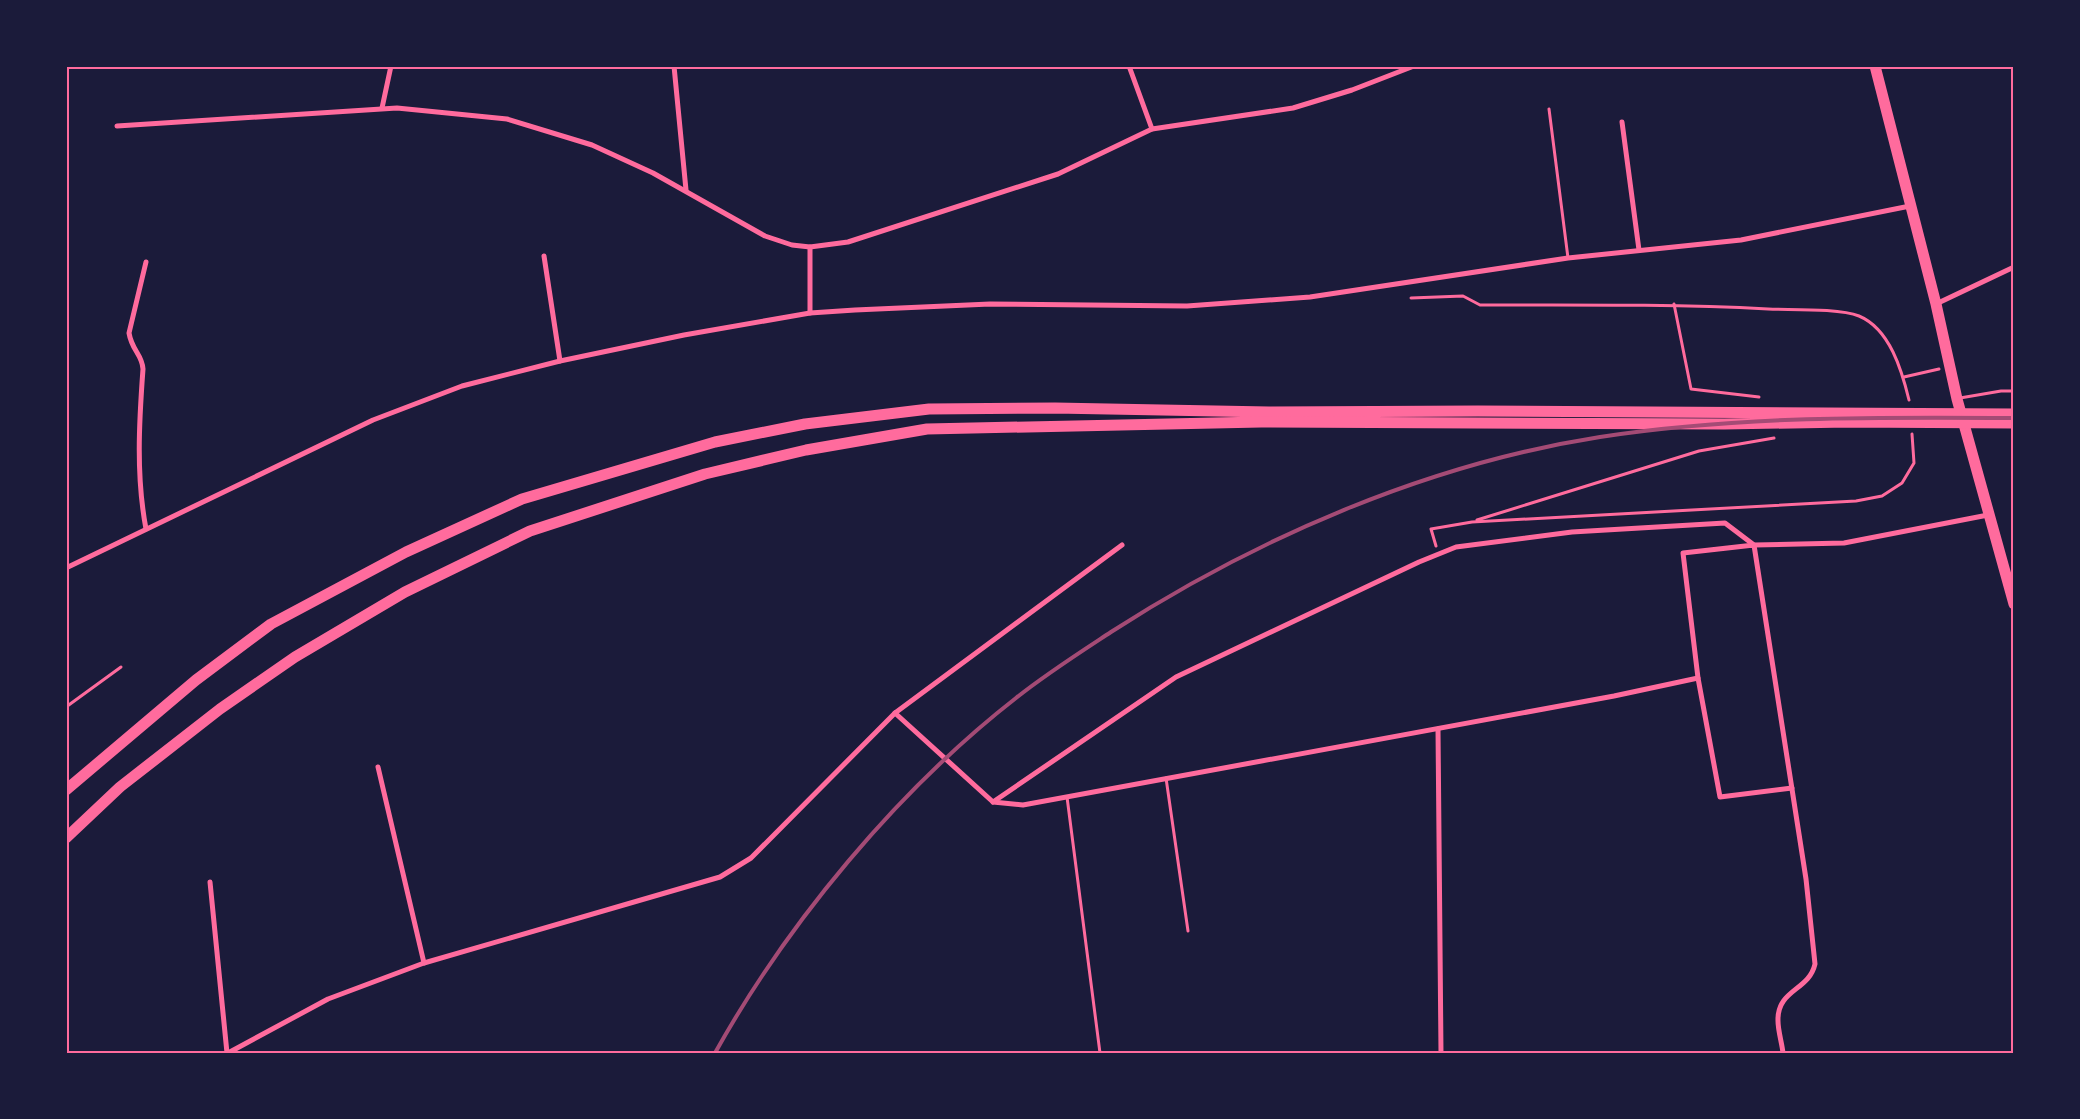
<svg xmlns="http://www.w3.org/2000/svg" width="2080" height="1119" font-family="'Roboto Condensed',sans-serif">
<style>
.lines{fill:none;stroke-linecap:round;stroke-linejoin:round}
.path{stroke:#ff6b9d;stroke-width:3}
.service{stroke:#ff6b9d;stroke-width:3}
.minor{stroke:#ff6b9d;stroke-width:5}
.primary{stroke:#ff6b9d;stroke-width:11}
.trunk{stroke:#ff6b9d;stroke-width:11}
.rail{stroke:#a44b75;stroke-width:4}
.neatline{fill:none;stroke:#ff6b9d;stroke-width:2}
</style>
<rect width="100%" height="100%" fill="#1b1b3a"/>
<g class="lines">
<!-- path -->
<g class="path">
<path d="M1411,298L1463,296L1480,305C1576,305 1672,304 1768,309C1791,310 1839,308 1859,316C1890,329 1902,371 1909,400"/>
<polyline points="1674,304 1691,389 1759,397"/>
<polyline points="1904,377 1939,369"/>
<polyline points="1477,520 1699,451 1774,438"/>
<polyline points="1436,546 1431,529 1472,522 1856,501 1882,496 1902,483 1914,463 1912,434"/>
</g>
<!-- service -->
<g class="service">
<polyline points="1549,109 1568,258"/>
<polyline points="1960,398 2001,391 2014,391"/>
<polyline points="66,707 121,667"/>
<polyline points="1166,778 1188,931"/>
<polyline points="1067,797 1100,1053"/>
</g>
<!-- minor -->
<g class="minor">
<polyline points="674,66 686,190"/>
<polyline points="1129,66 1152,129"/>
<polyline points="1701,66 1702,66"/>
<polyline points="382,108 391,66"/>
<polyline points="1622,122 1639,250"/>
<polyline points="117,126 397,108 507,119 592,145 653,173 765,236 792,245 810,247 848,242 1058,174 1152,129 1293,108 1352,90 1414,66"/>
<polyline points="810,247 810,313"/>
<polyline points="544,256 560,361"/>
<path d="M146,262L129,333C132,351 142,354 143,369C139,423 136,476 146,529"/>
<polyline points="1936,304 2014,267"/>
<polyline points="66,568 373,420 462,386 560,361 684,335 810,313 855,310 990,304 1187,306 1310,297 1568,258 1741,240 1910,206"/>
<polyline points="1698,678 1720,797 1792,788"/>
<path d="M895,713L993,802L1023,805L1614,696L1698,678L1683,553L1754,545L1806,879L1815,964C1809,991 1777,989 1778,1021C1778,1031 1782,1043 1783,1053"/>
<polyline points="1438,729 1441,1053"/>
<polyline points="378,767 424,963"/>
<polyline points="993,802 1176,677 1419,562 1456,547 1572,532 1725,523 1754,545 1844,543 1988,515"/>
<polyline points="210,882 227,1053"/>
<polyline points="228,1053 328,999 424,963 720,877 751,858 895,713 1122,545"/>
</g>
<!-- primary -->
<polyline class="primary" points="1875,66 1936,304 1957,399 2014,604"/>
<!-- trunk -->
<g class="trunk">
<polyline points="66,790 196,680 271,624 406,552 522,499 715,442 805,424 929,409 1055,408 1269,412 1478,411 2014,414"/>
<polyline points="66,838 120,787 220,709 295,657 405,592 530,531 705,474 806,450 927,429 1261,422 1724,424 1848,422 2014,423"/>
</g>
<!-- rail -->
<path class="rail" d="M715,1053C788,922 898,790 1016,698C1046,674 1079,653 1111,632C1257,538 1427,464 1600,437C1737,416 1876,417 2014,418"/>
</g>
<!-- border -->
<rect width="2080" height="1119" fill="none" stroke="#1b1b3a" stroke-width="135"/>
<rect x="68" y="68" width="1944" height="984" class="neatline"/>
</svg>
